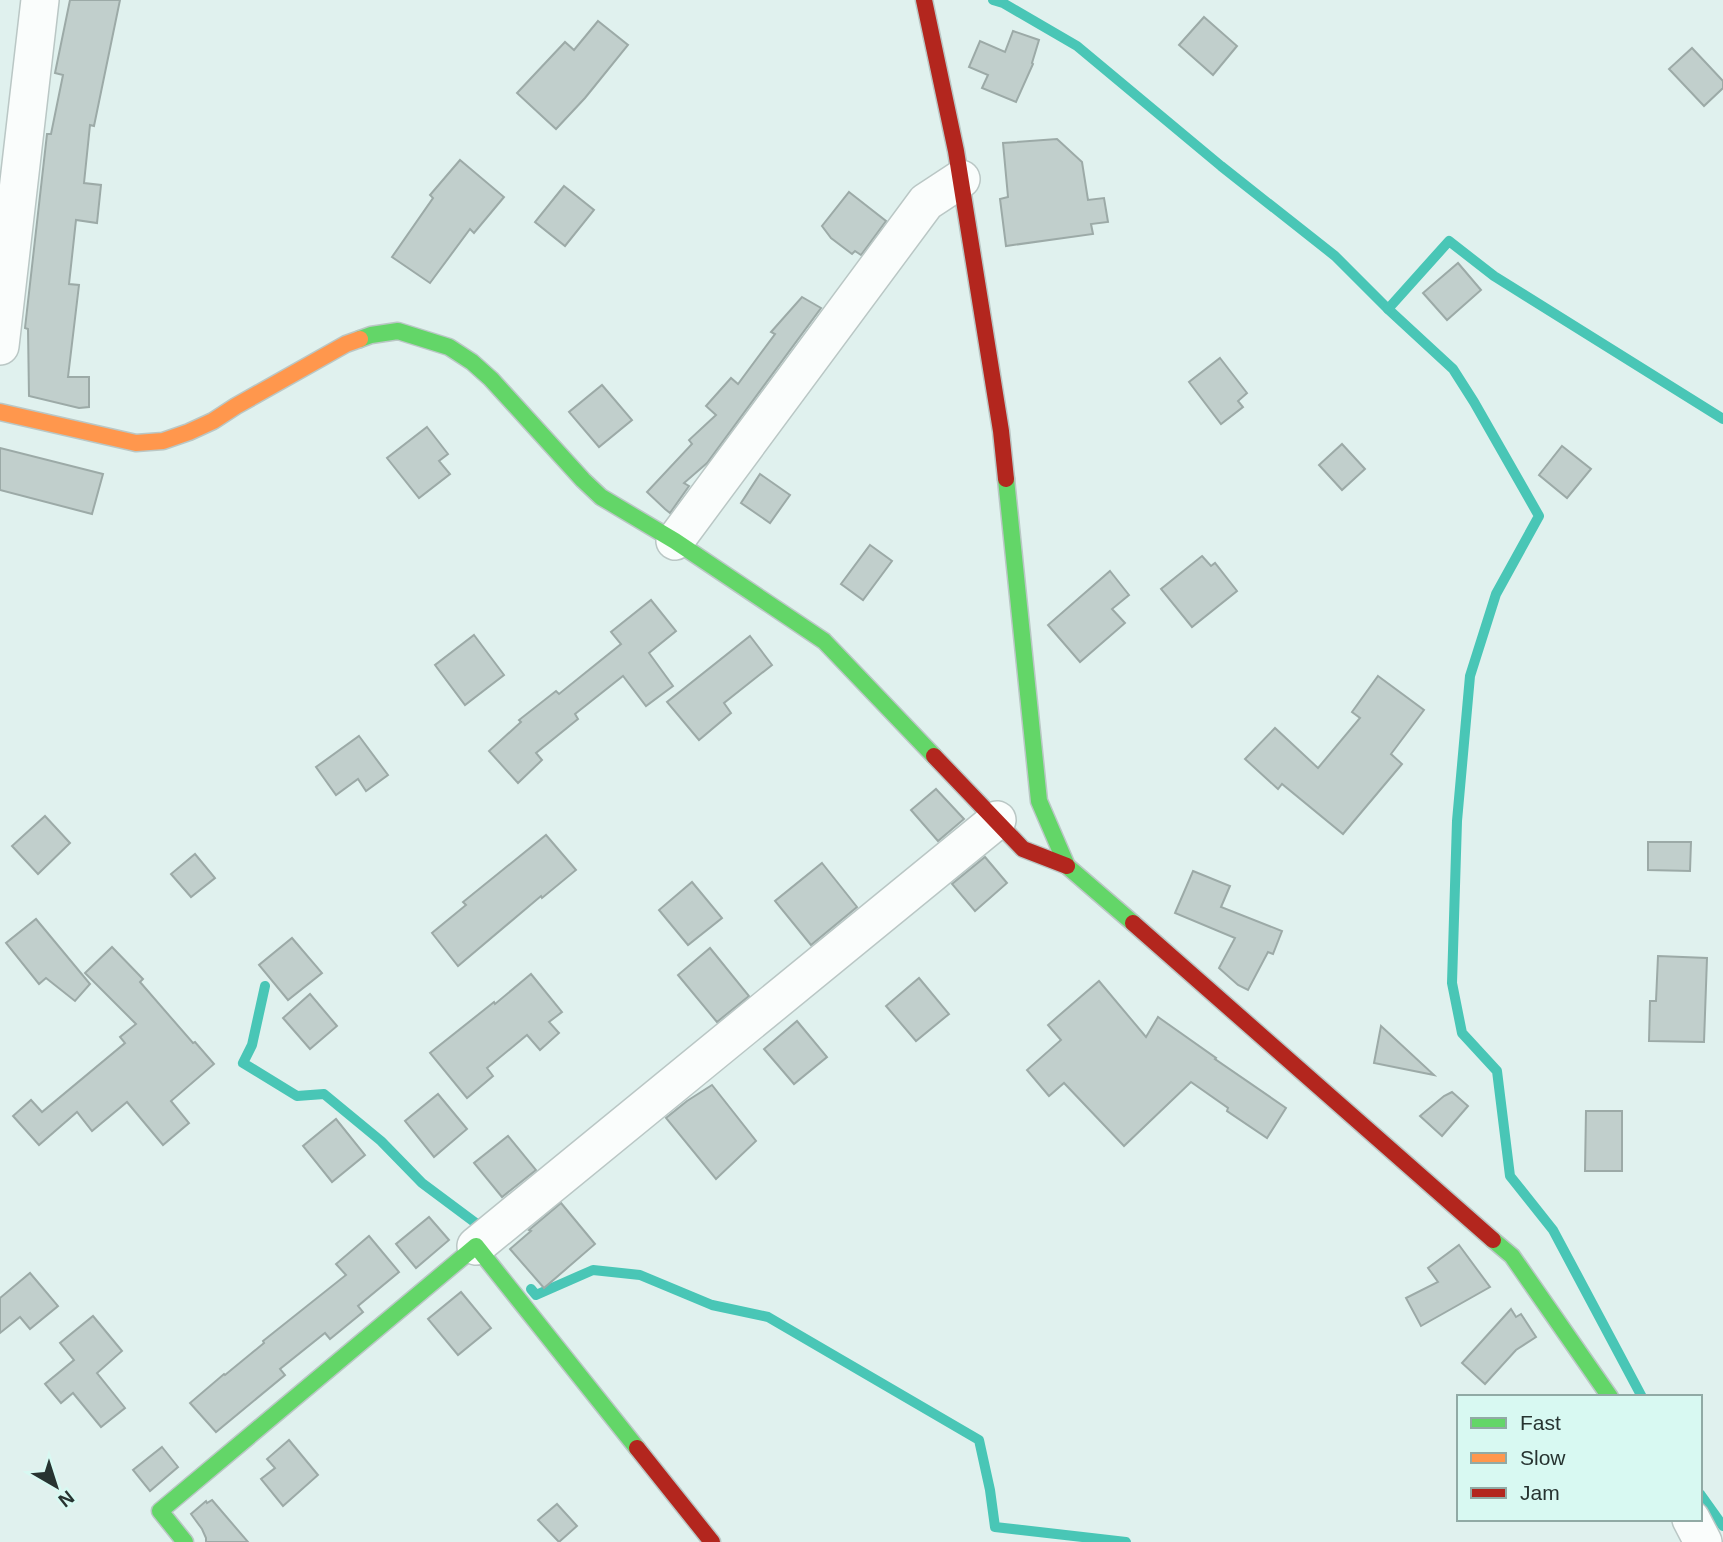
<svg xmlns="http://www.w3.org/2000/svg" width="1723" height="1542" font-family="Arial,sans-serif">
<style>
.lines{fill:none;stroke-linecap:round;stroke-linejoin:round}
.stream{stroke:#49c6b6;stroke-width:10}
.building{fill:#c1cfcc;stroke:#9caaa7;stroke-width:2}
.street-casing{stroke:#bac7c5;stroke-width:40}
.fast-casing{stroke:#bac7c5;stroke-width:19}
.slow-casing{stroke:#bac7c5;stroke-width:19}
.jam-casing{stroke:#bac7c5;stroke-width:19}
.street{stroke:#fafdfc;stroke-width:37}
.fast{stroke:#63d668;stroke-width:16}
.slow{stroke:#ff974d;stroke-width:16}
.jam{stroke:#b3261e;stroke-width:16}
</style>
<rect width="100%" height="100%" fill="#e0f1ee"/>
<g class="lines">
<!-- stream -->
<g class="stream">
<polyline points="993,0 1003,3 1077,46 1221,166 1335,256 1388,309 1453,369 1474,402 1539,516 1496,594 1470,676 1457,821 1452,983 1462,1033 1497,1071 1510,1176 1553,1230 1642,1397"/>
<polyline points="1388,309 1449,241 1494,276 1723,419"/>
<polyline points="265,986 252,1045 243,1063 297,1096 324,1094 381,1141 422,1183 477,1224 483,1231"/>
<polyline points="531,1289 536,1295 593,1270 640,1275 712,1305 768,1317 979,1440 990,1490 995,1527 1126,1542"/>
<polyline points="1700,1494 1723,1526"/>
</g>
</g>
<!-- building -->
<g class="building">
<polygon points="70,0 120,0 94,126 90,125 84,183 101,185 97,223 76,220 69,284 79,285 68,377 89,377 89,407 79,408 29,396 28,329 25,328 47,134 51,134 63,75 55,73"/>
<polygon points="1204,17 1237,46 1213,75 1179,45"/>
<polygon points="598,21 628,45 585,98 556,129 517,93 565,42 574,50"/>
<polygon points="1013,31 1039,40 1032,63 1033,64 1016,102 982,88 988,75 969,67 980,41 1005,52"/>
<polygon points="1692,48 1723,81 1723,88 1704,106 1669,69"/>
<polygon points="1057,139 1082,162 1088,200 1104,198 1108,222 1091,224 1093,234 1006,246 1000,199 1008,197 1003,143"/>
<polygon points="460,160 504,197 474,233 470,229 430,283 392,257 433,198 430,195"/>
<polygon points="564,186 594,210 565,246 535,222"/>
<polygon points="849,192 886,221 861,255 855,251 852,254 831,238 822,226"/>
<polygon points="1458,263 1481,290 1447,320 1423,293"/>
<polygon points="802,297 821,308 707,463 684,483 689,486 670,513 665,509 647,492 692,444 689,440 716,415 706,406 731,378 738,384 775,334 771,332"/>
<polygon points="1220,358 1247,393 1238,401 1243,407 1221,424 1189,382"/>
<polygon points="602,385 632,420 599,447 569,412"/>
<polygon points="427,427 448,454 439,461 450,474 419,498 387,458"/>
<polygon points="1342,444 1365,469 1342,490 1319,465"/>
<polygon points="1562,446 1591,469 1567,498 1539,475"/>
<polygon points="0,448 103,474 92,514 0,490"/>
<polygon points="760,474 790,495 770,523 741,503"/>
<polygon points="870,545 892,561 863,600 841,584"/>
<polygon points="1202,556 1211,566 1215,563 1237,591 1192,627 1161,589"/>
<polygon points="1110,571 1129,595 1112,609 1125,623 1080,662 1048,625"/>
<polygon points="651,600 676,631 649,653 673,686 646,706 623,676 575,714 578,719 536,753 542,760 518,783 489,751 521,722 519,720 556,691 559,694 621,644 611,632"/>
<polygon points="474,635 504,675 465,705 435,665"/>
<polygon points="750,636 772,665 724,703 731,713 699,740 667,702"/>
<polygon points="1378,676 1424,710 1391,754 1402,764 1343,834 1282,784 1278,789 1245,759 1275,728 1318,768 1360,718 1352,712"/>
<polygon points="359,736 388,775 366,791 358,779 336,795 316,767"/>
<polygon points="936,789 964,819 938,841 911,810"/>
<polygon points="45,816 70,843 38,874 12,846"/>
<polygon points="546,835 576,870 542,898 541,896 458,966 432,933 466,905 463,902"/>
<polygon points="1648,842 1691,842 1690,871 1648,870"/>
<polygon points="195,854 215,878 191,897 171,874"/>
<polygon points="985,857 1007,883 975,911 952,884"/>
<polygon points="822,863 857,907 811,945 775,901"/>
<polygon points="1193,871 1230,886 1221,907 1282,931 1273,954 1268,952 1248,990 1238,985 1219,968 1235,938 1175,913"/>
<polygon points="692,882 722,918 688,945 659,910"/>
<polygon points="36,919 90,984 75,1001 46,978 39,984 6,943"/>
<polygon points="292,938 322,973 288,1000 259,965"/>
<polygon points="112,947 143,979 140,982 193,1043 195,1042 214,1064 171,1101 189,1123 163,1145 127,1102 92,1131 77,1112 39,1145 13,1116 31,1100 42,1112 125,1043 120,1037 136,1024 85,973"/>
<polygon points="710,948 749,996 717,1022 678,975"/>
<polygon points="1658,956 1707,958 1704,1042 1649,1041 1650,1001 1656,1001"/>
<polygon points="531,974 562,1012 549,1022 559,1033 540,1050 527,1035 487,1068 493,1076 467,1098 430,1053 494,1002 495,1004"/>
<polygon points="919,978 949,1014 916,1041 886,1006"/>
<polygon points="1099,981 1146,1037 1158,1017 1216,1058 1215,1059 1286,1108 1267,1138 1227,1111 1228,1108 1191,1082 1124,1146 1064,1083 1049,1096 1027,1070 1061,1040 1048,1025"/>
<polygon points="310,994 337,1026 310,1049 283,1018"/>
<polygon points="797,1021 827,1057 794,1084 764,1049"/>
<polygon points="1381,1026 1434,1075 1374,1063"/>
<polygon points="712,1085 756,1141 716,1179 666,1118 687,1101"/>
<polygon points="1452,1092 1468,1106 1442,1136 1420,1116 1444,1096"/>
<polygon points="438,1094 467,1129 434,1157 405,1121"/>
<polygon points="1586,1111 1622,1111 1622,1171 1585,1171"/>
<polygon points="336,1119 365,1155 332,1182 303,1146"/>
<polygon points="508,1136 536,1170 502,1197 474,1163"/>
<polygon points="561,1203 595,1244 544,1288 510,1249 531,1231 529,1230"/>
<polygon points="429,1217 449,1240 416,1268 396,1244"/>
<polygon points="369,1236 399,1272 358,1306 363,1312 330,1339 325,1333 280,1369 285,1375 216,1432 190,1403 224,1374 225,1375 264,1343 263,1341 346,1275 336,1264"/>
<polygon points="1459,1245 1490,1287 1421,1326 1406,1298 1438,1282 1428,1268"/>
<polygon points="30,1273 58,1306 30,1329 20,1317 0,1333 0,1298"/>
<polygon points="461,1292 491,1328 458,1355 428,1319"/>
<polygon points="1511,1309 1516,1317 1521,1314 1536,1337 1516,1350 1485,1384 1462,1363"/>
<polygon points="93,1316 122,1351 97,1373 125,1408 101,1427 73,1393 61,1403 45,1384 74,1360 60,1343"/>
<polygon points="289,1440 318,1475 283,1506 261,1479 275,1468 267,1459"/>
<polygon points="162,1447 178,1467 150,1491 133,1470"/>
<polygon points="212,1500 248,1542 206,1542 206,1538 202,1529 191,1514 206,1501 207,1503"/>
<polygon points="557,1504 577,1526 559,1542 538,1520"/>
</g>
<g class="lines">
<defs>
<g id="street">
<polyline points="0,346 40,0"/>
<polyline points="675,541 926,202 961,179"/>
<polyline points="476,1246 997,820"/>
<polyline points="1691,1519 1703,1542"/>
</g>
<g id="fast">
<polyline points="360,339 371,335 398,331 449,347 472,362 491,379 583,480 601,497 675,541 824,641 934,756"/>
<polyline points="1006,479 1039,801 1067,866 1133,923"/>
<polyline points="1493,1240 1512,1256 1610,1397"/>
<polyline points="185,1542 160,1511 476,1246 637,1448"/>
</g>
<polyline id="slow" points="0,412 136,443 163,441 189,432 213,421 236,406 346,344 360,339"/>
<g id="jam">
<polyline points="924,0 956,151 1001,431 1006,479"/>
<polyline points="934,756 1023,849 1067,866"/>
<polyline points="1133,923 1493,1240"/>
<polyline points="637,1448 712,1542"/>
</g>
</defs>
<!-- street casing -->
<use href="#street" class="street-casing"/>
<!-- fast casing -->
<use href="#fast" class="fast-casing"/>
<!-- slow casing -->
<use href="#slow" class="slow-casing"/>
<!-- jam casing -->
<use href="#jam" class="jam-casing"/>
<!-- street -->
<use href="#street" class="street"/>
<!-- fast -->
<use href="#fast" class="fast"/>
<!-- slow -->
<use href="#slow" class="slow"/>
<!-- jam -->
<use href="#jam" class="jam"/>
</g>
<!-- legend -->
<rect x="1457" y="1395" width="245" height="126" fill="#d8f9f2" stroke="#91aaa5" stroke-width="2"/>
<rect x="1471" y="1418" width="35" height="10" fill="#63d668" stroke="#91aaa5" stroke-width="2"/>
<text x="1520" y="1430" font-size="21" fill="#273431">Fast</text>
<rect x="1471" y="1453" width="35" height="10" fill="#ff974d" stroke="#91aaa5" stroke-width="2"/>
<text x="1520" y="1465" font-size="21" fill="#273431">Slow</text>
<rect x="1471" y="1488" width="35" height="10" fill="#b3261e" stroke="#91aaa5" stroke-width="2"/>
<text x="1520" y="1500" font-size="21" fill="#273431">Jam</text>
<!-- north arrow -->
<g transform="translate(56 1486) rotate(141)" stroke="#d8f9f2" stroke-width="5" paint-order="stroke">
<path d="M0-5L12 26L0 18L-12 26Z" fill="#273431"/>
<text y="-10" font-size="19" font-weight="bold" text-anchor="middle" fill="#273431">N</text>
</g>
</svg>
